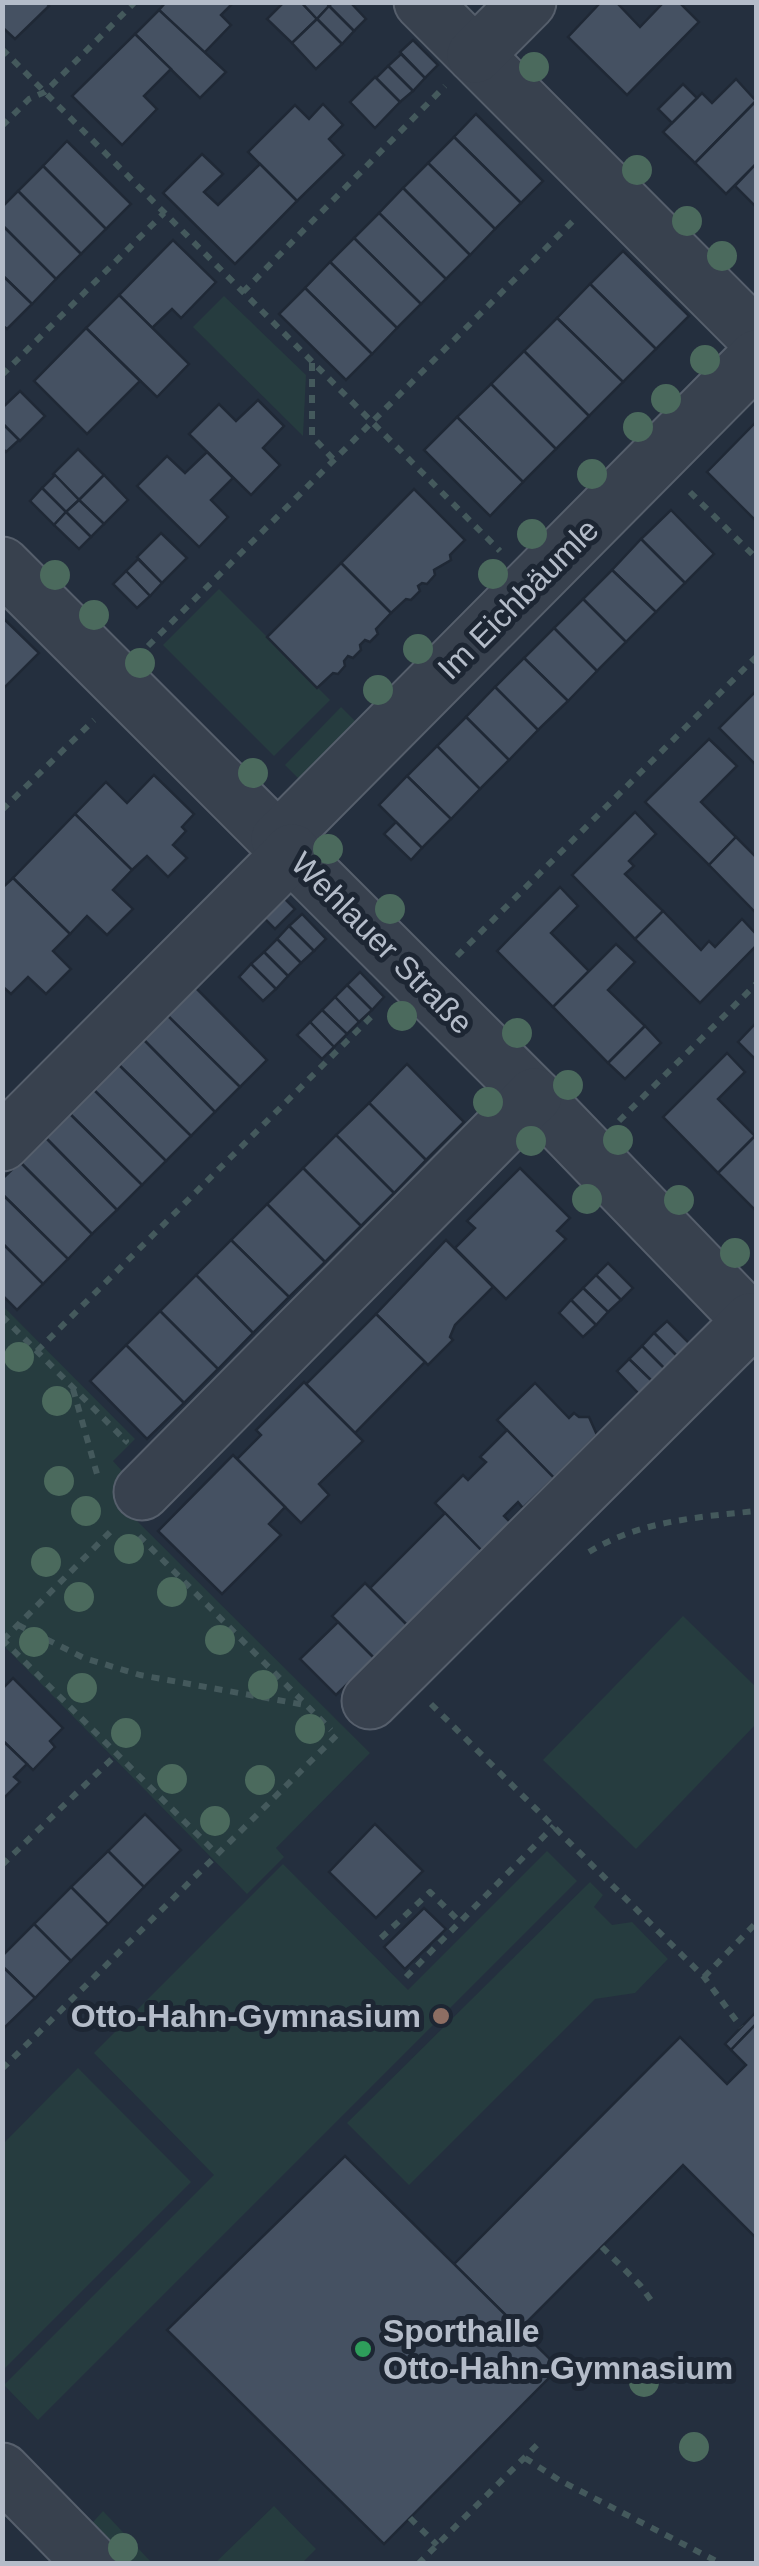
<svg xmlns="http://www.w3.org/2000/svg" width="759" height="2566" font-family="Arial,sans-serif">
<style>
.green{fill:#263c3f}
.building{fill:#455162;stroke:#1f2835;stroke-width:2.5}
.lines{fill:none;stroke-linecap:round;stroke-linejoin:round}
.minor-casing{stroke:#565f6c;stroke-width:59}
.path{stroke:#44595c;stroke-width:6;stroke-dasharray:8 8;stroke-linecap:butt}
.minor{stroke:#38414e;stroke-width:55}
.tree{fill:#4b6a5d}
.education-dot{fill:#8d6e63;stroke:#1d2633;stroke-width:4}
.leisure-dot{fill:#2e9e5b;stroke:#1d2633;stroke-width:4}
.labels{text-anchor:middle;stroke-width:10;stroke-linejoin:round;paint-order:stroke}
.street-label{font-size:32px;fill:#b4bcc9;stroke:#1d2633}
.poi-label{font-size:32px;font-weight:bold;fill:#b4bcc9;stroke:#1d2633;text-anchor:end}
</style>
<rect width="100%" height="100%" fill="#242f3e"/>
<!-- green -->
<g class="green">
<polygon points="224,296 306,375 303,436 193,327"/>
<polygon points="219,589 330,700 274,756 163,645"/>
<polygon points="341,707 360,726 303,783 285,765"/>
<polygon points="2,1305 135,1439 113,1461 133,1483 118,1502 370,1753 276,1848 284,1857 247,1894 3,1645"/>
<polygon points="683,1616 756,1687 756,1724 636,1849 543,1760"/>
<polygon points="547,1851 577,1881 38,2420 4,2385 214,2175 94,2053 283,1864 408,1990"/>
<polygon points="590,1882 603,1895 594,1907 612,1925 632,1922 668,1959 635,1993 595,1999 409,2185 347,2123"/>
<polygon points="78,2068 191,2182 3,2370 3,2144"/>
<polygon points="274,2506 316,2549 302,2563 215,2563"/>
<polygon points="103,2511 152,2563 118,2563 85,2531"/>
</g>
<!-- building -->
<g class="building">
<polygon points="2,2 46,2 49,6 15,39 2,27"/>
<polygon points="166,2 229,2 231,5 221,15 231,25 203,54 159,10"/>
<polygon points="284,2 301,2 317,19 292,43 267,19"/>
<polygon points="301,2 326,2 329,6 317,19"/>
<polygon points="333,2 350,2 366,19 354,31 329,6"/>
<polygon points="601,2 616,2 640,27 664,2 679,2 699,22 627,95 568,37"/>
<polygon points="329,6 354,31 342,44 317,19"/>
<polygon points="159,10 226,72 200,98 135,34"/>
<polygon points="317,19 342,44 316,69 292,43"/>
<polygon points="135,34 171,69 144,96 157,109 122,145 72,96"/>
<polygon points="413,40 438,65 425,78 400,52"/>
<polygon points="401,54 425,78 413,91 388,66"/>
<polygon points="388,66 413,91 400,102 376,78"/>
<polygon points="375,77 400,102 375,128 350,102"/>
<polygon points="736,79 756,101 695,163 663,132 702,93 712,103"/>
<polygon points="683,84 697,98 672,123 658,109"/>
<polygon points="756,101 756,164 726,194 695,163"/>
<polygon points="323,104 343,125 329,139 344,155 297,201 248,152 295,105 309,119"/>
<polygon points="476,114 543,181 521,203 454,137"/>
<polygon points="454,137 521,203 495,229 428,163"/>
<polygon points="67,141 131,204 106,229 43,166"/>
<polygon points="202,154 223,174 204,192 218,205 260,164 297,201 235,264 163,193"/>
<polygon points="428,163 495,229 470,255 403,188"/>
<polygon points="756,164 756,207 735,186"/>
<polygon points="43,166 106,229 81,254 18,191"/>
<polygon points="403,188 470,255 446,279 379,213"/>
<polygon points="18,191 81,254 56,279 2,225 2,207"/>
<polygon points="379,213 446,279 421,304 354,238"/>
<polygon points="2,225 56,279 32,304 2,275"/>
<polygon points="354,238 421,304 397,328 330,262"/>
<polygon points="173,240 216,282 181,318 172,309 152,328 119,295"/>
<polygon points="623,251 689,316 656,349 590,284"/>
<polygon points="330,262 397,328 372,354 305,288"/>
<polygon points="2,275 32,304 7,329 2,325"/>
<polygon points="590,284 656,349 623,382 557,318"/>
<polygon points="305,288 372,354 346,380 279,314"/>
<polygon points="119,295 189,364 157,397 86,328"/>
<polygon points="557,318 623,382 589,416 524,351"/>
<polygon points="86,328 140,381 87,434 34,381"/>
<polygon points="524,351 589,416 556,449 491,384"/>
<polygon points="491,384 556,449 523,482 457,417"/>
<polygon points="20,391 45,416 20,441 2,423 2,408"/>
<polygon points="258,400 284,426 263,448 280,465 251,495 189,434 219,404 236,421"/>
<polygon points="457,417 523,482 490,516 424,450"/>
<polygon points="756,422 756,521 707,472"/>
<polygon points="2,423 19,440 6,452 2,448"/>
<polygon points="78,449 104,475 79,500 53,474"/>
<polygon points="207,452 233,478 211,500 228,517 199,547 137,486 167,456 185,473"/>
<polygon points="55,475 79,500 66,512 42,488"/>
<polygon points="104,475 128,500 104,524 79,500"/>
<polygon points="42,488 66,512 54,525 30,501"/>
<polygon points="414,489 465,540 450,555 451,560 434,570 435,575 427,584 422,583 418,586 420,591 411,600 406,599 391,613 341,563"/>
<polygon points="79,500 104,524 91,537 66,512"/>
<polygon points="671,510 714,554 685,583 641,539"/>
<polygon points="66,512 91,537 79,549 54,525"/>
<polygon points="161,533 187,558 162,583 137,557"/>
<polygon points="641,539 685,583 656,612 612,570"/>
<polygon points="138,559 162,583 150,596 126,571"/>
<polygon points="341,563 391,613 376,629 378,634 370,642 365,640 360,645 361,650 353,658 348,656 344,661 345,666 338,674 333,673 317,688 267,637"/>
<polygon points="612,570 656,612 626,642 583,599"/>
<polygon points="126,571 150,596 137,608 113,584"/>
<polygon points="583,599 626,642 597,671 554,628"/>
<polygon points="2,617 39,653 2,690"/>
<polygon points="554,628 597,671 568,701 524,658"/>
<polygon points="524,658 568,701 538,730 495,687"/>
<polygon points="495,687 538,730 509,760 466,717"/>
<polygon points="756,691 756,765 719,728"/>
<polygon points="466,717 509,760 480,789 437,746"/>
<polygon points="709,739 737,766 701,802 736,837 709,865 645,802"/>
<polygon points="437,746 480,789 451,819 407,776"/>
<polygon points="154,775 194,814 182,827 186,831 173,845 187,858 168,877 147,856 132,870 75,814 106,782 127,803"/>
<polygon points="407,776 451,819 422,848 379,805"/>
<polygon points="635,812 656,834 629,861 634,866 625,874 663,911 635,939 572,875"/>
<polygon points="75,814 132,870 113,890 133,909 107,935 87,916 70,934 13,878"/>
<polygon points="396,822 422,848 411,860 384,834"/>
<polygon points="736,837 756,857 756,913 709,865"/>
<polygon points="13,878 70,934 53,951 71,969 46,994 28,977 11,994 2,986 2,888"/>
<polygon points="560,887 578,906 551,933 589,971 553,1007 497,951"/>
<polygon points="282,896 295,909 275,929 262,916"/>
<polygon points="663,911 701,950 709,941 715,947 742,919 756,934 756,946 700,1003 635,939"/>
<polygon points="302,914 326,939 314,951 289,926"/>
<polygon points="289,926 314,951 301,963 277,939"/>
<polygon points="277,939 301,963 288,976 264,952"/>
<polygon points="616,944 635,962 608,990 645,1026 608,1063 553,1007"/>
<polygon points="264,952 288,976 276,989 251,964"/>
<polygon points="251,964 276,989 263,1001 239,977"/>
<polygon points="360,972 384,997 372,1010 347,985"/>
<polygon points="347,985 372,1010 359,1022 335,997"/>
<polygon points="195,987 267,1060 240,1087 167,1015"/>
<polygon points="335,997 359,1022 347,1034 322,1010"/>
<polygon points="322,1010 347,1034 334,1047 310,1022"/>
<polygon points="167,1015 240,1087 215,1112 143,1039"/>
<polygon points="310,1022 334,1047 322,1059 297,1035"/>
<polygon points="756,1023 756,1060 738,1042"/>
<polygon points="645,1026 661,1043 625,1079 608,1063"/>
<polygon points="143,1039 215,1112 191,1136 118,1064"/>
<polygon points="727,1053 745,1072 718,1099 755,1136 718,1173 663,1117"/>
<polygon points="118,1064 191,1136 166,1161 93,1089"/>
<polygon points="407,1064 464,1122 426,1160 369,1103"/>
<polygon points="93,1089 166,1161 142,1185 69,1113"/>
<polygon points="369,1103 426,1160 394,1193 336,1135"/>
<polygon points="69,1113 142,1185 117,1210 45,1137"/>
<polygon points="336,1135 394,1193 361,1226 303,1168"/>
<polygon points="756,1135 756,1211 718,1173"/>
<polygon points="45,1137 117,1210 92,1234 20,1162"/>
<polygon points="20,1162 92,1234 68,1259 2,1194 2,1179"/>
<polygon points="303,1168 361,1226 325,1262 267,1204"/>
<polygon points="520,1168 570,1218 557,1231 566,1239 506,1299 455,1248 475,1228 467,1221"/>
<polygon points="2,1194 68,1259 43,1284 2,1243"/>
<polygon points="267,1204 325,1262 289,1297 231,1240"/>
<polygon points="231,1240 289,1297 253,1333 196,1275"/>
<polygon points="446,1240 493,1287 455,1325 450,1337 453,1340 428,1365 376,1314"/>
<polygon points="2,1243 43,1284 17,1310 2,1295"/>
<polygon points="608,1263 633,1288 621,1300 596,1275"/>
<polygon points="196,1275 253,1333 218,1369 160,1311"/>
<polygon points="596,1275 621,1300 608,1312 583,1288"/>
<polygon points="583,1288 608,1312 596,1325 571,1300"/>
<polygon points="571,1300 596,1325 583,1337 559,1313"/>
<polygon points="160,1311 218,1369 184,1403 126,1345"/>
<polygon points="376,1314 425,1362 355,1433 306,1384"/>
<polygon points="667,1321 691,1345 679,1358 654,1333"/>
<polygon points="654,1333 679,1358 666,1370 642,1346"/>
<polygon points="126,1345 184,1403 147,1439 90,1381"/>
<polygon points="642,1346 666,1370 654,1383 629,1359"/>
<polygon points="629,1359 654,1383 641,1396 617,1371"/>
<polygon points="304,1382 363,1441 319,1484 329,1495 301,1523 237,1459 261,1435 256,1430"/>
<polygon points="535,1383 569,1418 574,1413 579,1417 589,1417 597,1435 554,1478 497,1420"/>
<polygon points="507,1430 554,1478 523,1508 518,1502 504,1516 513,1525 482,1551 435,1503 463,1475 468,1480 486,1462 480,1457"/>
<polygon points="233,1455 285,1507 269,1524 281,1535 222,1594 158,1531"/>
<polygon points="445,1513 482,1551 407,1625 370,1588"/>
<polygon points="365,1583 407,1625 374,1658 332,1616"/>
<polygon points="338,1622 374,1658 336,1695 300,1659"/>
<polygon points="13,1678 63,1728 50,1741 55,1747 33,1770 2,1740 2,1689"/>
<polygon points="2,1740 27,1764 14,1777 20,1782 2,1800"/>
<polygon points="145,1814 181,1850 144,1887 108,1851"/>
<polygon points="375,1824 423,1871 376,1918 329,1872"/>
<polygon points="108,1851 144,1887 108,1924 71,1887"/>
<polygon points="71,1887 108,1924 71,1961 34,1924"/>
<polygon points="424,1908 446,1929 405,1969 384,1947"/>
<polygon points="34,1924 71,1961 35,1998 2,1966 2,1956"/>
<polygon points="2,1966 35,1998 2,2030"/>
<polygon points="756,2012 756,2024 731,2050 725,2044"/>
<polygon points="756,2024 756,2238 683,2165 520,2329 454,2264 680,2037 727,2084 746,2065 731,2050"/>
<polygon points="345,2156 559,2368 384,2544 167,2330"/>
</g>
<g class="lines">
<defs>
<g id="minor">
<polyline points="422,2 756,337"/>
<polyline points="475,55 528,2"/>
<polyline points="2,565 534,1096 756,1326"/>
<polyline points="279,839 756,358"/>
<polyline points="2,1143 292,852"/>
<polyline points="142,1492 534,1096"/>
<polyline points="370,1701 751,1321"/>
<polyline points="2,2471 93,2564"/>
</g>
</defs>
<!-- minor casing -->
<use href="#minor" class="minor-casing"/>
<!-- path -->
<g class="path">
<polyline points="2,49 500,551"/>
<polyline points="2,126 29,99 45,92 135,2"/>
<polyline points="243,292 445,86"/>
<polyline points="312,363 312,436 333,459"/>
<polyline points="2,375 164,213"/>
<polyline points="690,492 756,558"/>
<polyline points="148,646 574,220"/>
<polyline points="2,810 94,720"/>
<polyline points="457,956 756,657"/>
<polyline points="619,1121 756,984"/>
<polyline points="2,1316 126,1441 124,1443"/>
<polyline points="37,1351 375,1013"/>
<polyline points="73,1389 97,1474"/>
<polyline points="139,1536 331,1730"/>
<path d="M589,1552C639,1521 699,1517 756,1511"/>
<polyline points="18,1625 84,1658 140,1675 305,1705"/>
<polyline points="2,1639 217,1854"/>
<polyline points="3,1640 114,1528"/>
<polyline points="431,1704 704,1977 741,2027"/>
<polyline points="2,1865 117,1754"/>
<polyline points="381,1938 430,1892 460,1922"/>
<polyline points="406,1977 554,1826"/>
<polyline points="704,1977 756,1923"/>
<polyline points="2,2069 338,1734"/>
<polyline points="602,2247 640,2285 655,2306"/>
<polyline points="525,2458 559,2480 722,2564"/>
<polyline points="410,2518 437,2545"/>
<polyline points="418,2564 542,2440"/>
</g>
<!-- minor -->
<use href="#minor" class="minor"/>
</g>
<!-- trees -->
<g class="tree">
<circle cx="534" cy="67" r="15"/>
<circle cx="637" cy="170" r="15"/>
<circle cx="687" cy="221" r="15"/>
<circle cx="722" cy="256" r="15"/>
<circle cx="705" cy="360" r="15"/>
<circle cx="666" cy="399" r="15"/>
<circle cx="638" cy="427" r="15"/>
<circle cx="592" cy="474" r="15"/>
<circle cx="532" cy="534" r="15"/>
<circle cx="493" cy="574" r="15"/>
<circle cx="55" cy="575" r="15"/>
<circle cx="94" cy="615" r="15"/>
<circle cx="418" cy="649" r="15"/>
<circle cx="140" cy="663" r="15"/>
<circle cx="378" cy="690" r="15"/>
<circle cx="253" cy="773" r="15"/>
<circle cx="328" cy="849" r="15"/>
<circle cx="390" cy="909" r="15"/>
<circle cx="402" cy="1016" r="15"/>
<circle cx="517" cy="1033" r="15"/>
<circle cx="568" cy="1085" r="15"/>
<circle cx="488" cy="1102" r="15"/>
<circle cx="618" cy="1140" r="15"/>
<circle cx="531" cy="1141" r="15"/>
<circle cx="587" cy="1199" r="15"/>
<circle cx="679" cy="1200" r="15"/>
<circle cx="735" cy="1253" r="15"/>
<circle cx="19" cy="1357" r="15"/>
<circle cx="57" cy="1401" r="15"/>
<circle cx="59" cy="1481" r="15"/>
<circle cx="86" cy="1511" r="15"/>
<circle cx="129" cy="1549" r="15"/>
<circle cx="46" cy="1562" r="15"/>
<circle cx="172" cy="1592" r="15"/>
<circle cx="79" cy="1597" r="15"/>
<circle cx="220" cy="1640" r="15"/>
<circle cx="34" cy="1642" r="15"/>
<circle cx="263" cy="1685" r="15"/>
<circle cx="82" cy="1688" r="15"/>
<circle cx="310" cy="1729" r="15"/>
<circle cx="126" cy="1733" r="15"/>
<circle cx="172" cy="1779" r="15"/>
<circle cx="260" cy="1780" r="15"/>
<circle cx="215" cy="1821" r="15"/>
<circle cx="644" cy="2382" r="15"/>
<circle cx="694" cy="2447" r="15"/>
<circle cx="123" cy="2548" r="15"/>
</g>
<!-- markers -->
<circle class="education-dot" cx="441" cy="2016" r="10"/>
<circle class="leisure-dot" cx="363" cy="2349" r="10"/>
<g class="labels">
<!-- street labels -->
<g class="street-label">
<text transform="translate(518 599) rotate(-45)" y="11">Im Eichbäumle</text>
<text transform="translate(382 943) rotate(45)" y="11">Wehlauer Straße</text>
</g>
<!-- poi labels -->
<g class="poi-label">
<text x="421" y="2027">Otto-Hahn-Gymnasium</text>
<text x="383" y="2342" text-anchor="start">Sporthalle<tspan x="383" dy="37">Otto-Hahn-Gymnasium</tspan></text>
</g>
</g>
<!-- border -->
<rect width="759" height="2566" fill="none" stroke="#b4bcc9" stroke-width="10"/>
</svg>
